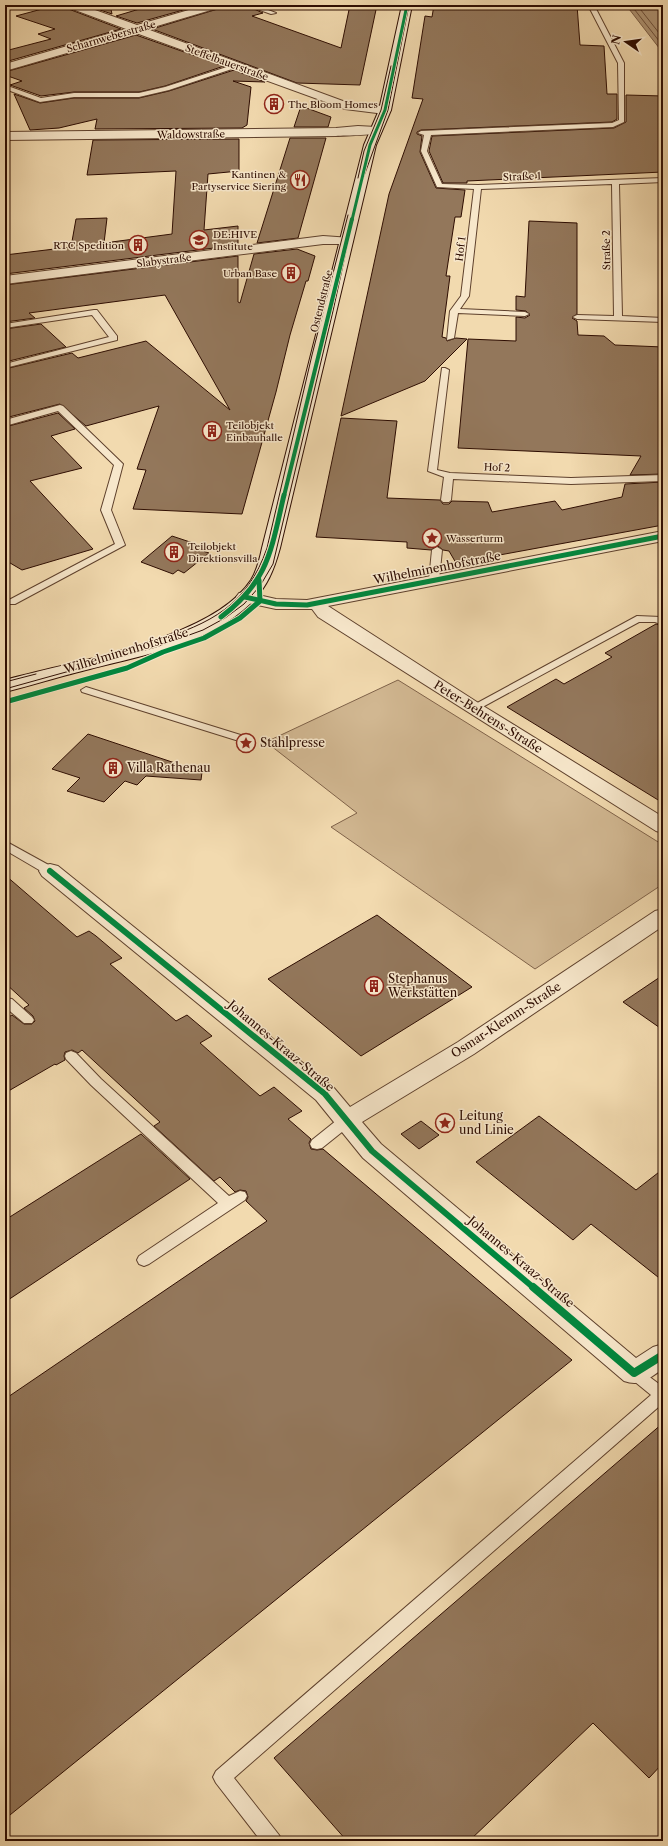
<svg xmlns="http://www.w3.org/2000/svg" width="668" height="1846" font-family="'Libre Caslon Text',serif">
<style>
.green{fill:#d1b791;stroke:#7f6249}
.water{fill:#af9474;stroke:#7b5e46}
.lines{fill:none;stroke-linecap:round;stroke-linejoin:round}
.shore{stroke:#6e503a;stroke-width:1}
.building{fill:#93775b;stroke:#2d0c01}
.lane-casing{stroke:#5e402c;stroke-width:2}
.street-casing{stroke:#5e402c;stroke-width:2}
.secondary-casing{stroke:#2d0c01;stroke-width:2}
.lane{fill:#f7e7cb;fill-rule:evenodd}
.street{fill:#f7e7cb;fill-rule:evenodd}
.secondary{fill:#f7e7cb;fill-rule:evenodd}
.tram{stroke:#2d0c01;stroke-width:1}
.cycleway-far4-casing{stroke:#f7e7cb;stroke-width:4.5}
.cycleway-far3-casing{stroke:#f7e7cb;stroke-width:5.5}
.cycleway-far2-casing{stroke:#f7e7cb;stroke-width:7}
.cycleway-far1-casing{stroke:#f7e7cb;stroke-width:9}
.cycleway-casing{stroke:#f7e7cb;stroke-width:10}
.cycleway-far4{stroke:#00873e;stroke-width:3}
.cycleway-far3{stroke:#00873e;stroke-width:4}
.cycleway-far2{stroke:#00873e;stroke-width:5}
.cycleway-far1{stroke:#00873e;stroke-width:6}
.cycleway{stroke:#00873e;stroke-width:8}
.labels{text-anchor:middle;stroke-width:3;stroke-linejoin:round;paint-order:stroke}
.far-street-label{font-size:10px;fill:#2d0c01;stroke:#f7e7cb}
.far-poi-label{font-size:10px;fill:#2d0c01;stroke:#f7e7cb;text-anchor:start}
.street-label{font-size:12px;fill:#2d0c01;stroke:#f7e7cb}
.poi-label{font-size:12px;fill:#2d0c01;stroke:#f7e7cb;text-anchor:start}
</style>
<rect width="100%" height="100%" fill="#f2daaf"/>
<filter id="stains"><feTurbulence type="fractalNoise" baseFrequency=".005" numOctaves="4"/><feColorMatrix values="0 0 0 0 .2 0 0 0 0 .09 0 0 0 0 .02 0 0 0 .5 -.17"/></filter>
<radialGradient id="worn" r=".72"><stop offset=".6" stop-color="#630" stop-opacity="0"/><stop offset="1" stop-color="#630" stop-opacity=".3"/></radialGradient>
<!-- green -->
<polygon class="green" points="398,680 663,845 663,884 535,969 331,827 357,813 266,742"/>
<!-- water -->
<polygon class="water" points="626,5 663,5 663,53"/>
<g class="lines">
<!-- shore -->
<g class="shore">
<polyline points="631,5 663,46"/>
<polyline points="637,5 663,38"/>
</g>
</g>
<!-- building -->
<g class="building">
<polygon points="57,5 65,5 66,8 121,29 5,62 5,51 51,39 38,34 55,29 16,16"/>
<polygon points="85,5 110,5 112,14"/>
<polygon points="153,5 201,5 137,23 116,16"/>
<polygon points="223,5 245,5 263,13 252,16 341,48 350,5 377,5 360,85 297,83 152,29 221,8"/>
<polygon points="434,5 577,5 580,45 604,46 607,94 617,94 617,119 612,122 421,130 417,132 417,134 422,136 420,152 436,188 465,190 461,217 455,217 446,276 450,276 442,337 446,338 447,341 456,338 467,339 425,381 341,416 389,194 423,99 412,98 425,16 432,17"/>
<polygon points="136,35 224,66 165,86 139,92 74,92 41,96 10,85 22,81 5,75 5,72"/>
<polygon points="234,70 265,82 233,81 251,87 247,125 242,128 95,129 97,119 59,128 30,130 14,94 40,103 74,98 139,98 169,91"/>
<polygon points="626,95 663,96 663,172 467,181 467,183 443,183 429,151 432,136 614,128 626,122"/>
<polygon points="301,106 331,117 328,127 294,127"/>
<polygon points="290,138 326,138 298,238 257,243"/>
<polygon points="239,139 239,171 208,174 204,230 238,226 238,245 5,274 5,255 71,247 76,219 107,218 104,243 172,234 176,171 87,175 93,140"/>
<polygon points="529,221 577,223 577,314 572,318 577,321 578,335 604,336 615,345 663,347 663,474 630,475 641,456 458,448 468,339 516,341 516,317 525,318 530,315 526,311 516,310 516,296 525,297"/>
<polygon points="297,249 315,256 308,281 306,281 290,335 276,392 242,514 133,509 146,470 137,469 159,406 86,426 60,404 5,418 5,369 72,353 78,358 146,341 230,410 165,295 29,313 35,318 5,322 5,285 238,256 238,302 240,303 254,254"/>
<polygon points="41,324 66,347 5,362 5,329"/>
<polygon points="58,413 75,429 51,436 82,468 30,481 93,549 22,570 5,560 5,427"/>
<polygon points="341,418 397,421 387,498 440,500 443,504 449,504 452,501 488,502 492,512 555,501 562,510 622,497 625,484 663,482 663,525 456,563 449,551 443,550 438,546 431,550 407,548 407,542 316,537"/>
<polygon points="172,536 196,544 193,548 209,553 184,573 178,570 173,574 141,562"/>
<polygon points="656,624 663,626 663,803 507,707 556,679 564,684 612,657 605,653"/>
<polygon points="88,734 202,772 201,780 146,776 137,785 125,781 104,802 67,791 80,778 52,769"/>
<polygon points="5,875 77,937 89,931 96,936 122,958 110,964 176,1021 187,1015 212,1036 200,1043 260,1096 274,1087 302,1111 288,1119 311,1139 309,1143 311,1149 317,1150 323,1149 572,1360 5,1819 5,1399 267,1221 246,1201 248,1197 246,1191 240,1190 235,1192 220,1177 214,1181 154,1126 160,1122 82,1050 78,1053 72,1050 65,1052 64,1056 65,1060 56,1065 55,1064 5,1093 5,1019 12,1015 24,1024 32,1024 35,1021 33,1016 24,1008 29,1005 5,983"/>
<polygon points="377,915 472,987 361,1056 268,979"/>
<polygon points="663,975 663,1030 623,1002"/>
<polygon points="539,1116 636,1190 663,1169 663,1281 591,1224 573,1240 476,1162"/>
<polygon points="421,1121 439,1135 419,1149 401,1134"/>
<polygon points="141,1134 190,1179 5,1302 5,1220"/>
<polygon points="663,1423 663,1763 649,1778 593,1723 469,1841 347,1841 274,1758"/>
</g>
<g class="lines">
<defs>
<g id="lane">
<polygon points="246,5 255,5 276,13 271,14"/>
<polygon points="588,5 594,5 624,63 624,122 613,127 431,135 427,151 442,184 478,185 663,178 663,182 619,184 622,316 663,318 663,322 577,319 573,317 577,315 614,316 612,184 481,189 469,296 460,309 525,312 529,314 525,316 458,313 454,338 447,340 450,311 461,296 474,189 437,187 421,151 424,135 418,133 421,131 612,123 619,120 618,63"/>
<polygon points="236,64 238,65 238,67 169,90 139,97 74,97 40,102 5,89 5,85 41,98 74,93 139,93 165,87"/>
<polygon points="94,310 97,310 117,336 117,340 5,368 5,364 109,337 92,315 5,328 5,324"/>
<polygon points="442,368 445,368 449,370 437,470 450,473 571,478 663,475 663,481 571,484 453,479 451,500 449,502 443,502 441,500 444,477 428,471"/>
<polygon points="60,405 63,406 123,464 111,510 125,545 15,604 9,604 7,602 9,600 115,544 101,510 114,465 58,411 5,426 5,420"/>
<polygon points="437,547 442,550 439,580 434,583 429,580 432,550"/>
<polygon points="637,616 661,617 663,618 663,625 655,622 639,622 477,710 473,711 468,708"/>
<polygon points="86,687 247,737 248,739 243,742 239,741 82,692 81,690"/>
<polygon points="5,841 54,868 56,871 50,875 46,874 5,850"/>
<polygon points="5,998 12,999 32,1017 34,1020 32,1023 24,1023 5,1007"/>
<polygon points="71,1051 76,1053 101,1079 229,1196 240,1191 245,1192 247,1196 245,1200 149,1264 144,1266 139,1264 137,1260 139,1256 218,1203 91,1085 66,1059 65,1056 66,1053"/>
<polygon points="347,1115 352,1116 354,1120 352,1124 322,1148 317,1149 312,1148 310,1144 312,1140 342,1116"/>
<polygon points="634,1367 639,1369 663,1387 663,1403 234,1778 279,1835 282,1841 261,1841 216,1783 213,1777 216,1771 651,1395 629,1377 626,1373 629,1369"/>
</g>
<g id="street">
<polygon points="66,5 81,5 137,25 206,5 222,5 221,7 147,29 351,104 385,106 391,110 385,114 345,109 136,33 5,71 5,64 126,29 67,7"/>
<path d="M358,126L376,127L382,131C378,136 345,135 336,136L5,140V132L336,128Z"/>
<polygon points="323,236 351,238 353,241 351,244 323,244 5,284 5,276"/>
<polygon points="663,531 663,541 328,606 480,704 663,817 663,833 656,831 318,617 312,609 276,609 239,601 236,597 239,593 245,592 276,599 307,600"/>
<path d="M50,864L58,866L334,1088L350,1107L458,1042L655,911L663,909V926L474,1054L362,1122L381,1144L636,1358L653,1347L663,1344V1369C649,1378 641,1387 624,1381L363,1158L316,1100L42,876L39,871L42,866Z"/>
</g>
<path id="secondary" d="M402,5H412L391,110L376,145L280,548C274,570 267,587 251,603C209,644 144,655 90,669C61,676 33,685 5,692V680C72,661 212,640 251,580C257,570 260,558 262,548L364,145L379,110Z"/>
</defs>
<!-- lane casing -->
<use href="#lane" class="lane-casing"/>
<!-- street casing -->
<use href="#street" class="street-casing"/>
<!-- secondary casing -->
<use href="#secondary" class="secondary-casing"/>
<!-- lane -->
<use href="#lane" class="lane"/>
<!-- street -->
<use href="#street" class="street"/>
<!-- secondary -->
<use href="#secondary" class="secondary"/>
<!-- tram -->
<g class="tram">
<polyline points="358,178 364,151 381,110 391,66"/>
<path d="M156,641C211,623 247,606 267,548L312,355L348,215"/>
<polyline points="5,682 36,674"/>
<polyline points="5,689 156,647 203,630 225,618 244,604 260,586 273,564 333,311 360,187 388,110 409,5"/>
</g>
<defs>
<polyline id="cycleway-far4" points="352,220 370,145 385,110 407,5"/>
<polyline id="cycleway-far3" points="284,496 352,219"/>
<g id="cycleway-far2">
<polyline points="245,597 276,604 307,605 663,536"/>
<path d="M221,617C269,581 271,550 284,495"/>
<polyline points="5,702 127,668 163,652 204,638 240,618 260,601 259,580"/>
</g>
<polyline id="cycleway-far1" points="50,871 325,1094 372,1151 534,1288"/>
<polyline id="cycleway" points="533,1287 634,1373 663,1355"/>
</defs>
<!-- cycleway-far4 casing -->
<use href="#cycleway-far4" class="cycleway-far4-casing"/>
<!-- cycleway-far3 casing -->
<use href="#cycleway-far3" class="cycleway-far3-casing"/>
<!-- cycleway-far2 casing -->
<use href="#cycleway-far2" class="cycleway-far2-casing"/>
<!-- cycleway-far1 casing -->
<use href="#cycleway-far1" class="cycleway-far1-casing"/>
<!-- cycleway casing -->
<use href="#cycleway" class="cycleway-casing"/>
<!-- cycleway-far4 -->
<use href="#cycleway-far4" class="cycleway-far4"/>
<!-- cycleway-far3 -->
<use href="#cycleway-far3" class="cycleway-far3"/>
<!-- cycleway-far2 -->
<use href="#cycleway-far2" class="cycleway-far2"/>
<!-- cycleway-far1 -->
<use href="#cycleway-far1" class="cycleway-far1"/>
<!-- cycleway -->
<use href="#cycleway" class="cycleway"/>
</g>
<!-- icons -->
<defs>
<symbol id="building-ring" viewBox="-11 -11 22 22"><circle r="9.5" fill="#f7e7cb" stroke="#8f2418" stroke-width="1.5"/><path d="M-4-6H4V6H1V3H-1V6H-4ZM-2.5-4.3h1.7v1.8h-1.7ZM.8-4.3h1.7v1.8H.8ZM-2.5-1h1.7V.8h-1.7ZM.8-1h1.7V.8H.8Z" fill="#8f2418"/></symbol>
<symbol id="restaurant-ring" viewBox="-11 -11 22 22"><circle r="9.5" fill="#f7e7cb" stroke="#8f2418" stroke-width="1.5"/><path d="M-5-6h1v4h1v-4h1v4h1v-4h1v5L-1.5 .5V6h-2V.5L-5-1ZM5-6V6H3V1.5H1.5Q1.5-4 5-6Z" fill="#8f2418"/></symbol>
<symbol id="university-ring" viewBox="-11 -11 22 22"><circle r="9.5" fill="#f7e7cb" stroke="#8f2418" stroke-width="1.5"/><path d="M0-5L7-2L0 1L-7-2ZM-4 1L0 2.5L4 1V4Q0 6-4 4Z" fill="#8f2418"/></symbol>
<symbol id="sight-ring" viewBox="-11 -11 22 22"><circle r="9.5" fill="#f7e7cb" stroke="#8f2418" stroke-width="1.5"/><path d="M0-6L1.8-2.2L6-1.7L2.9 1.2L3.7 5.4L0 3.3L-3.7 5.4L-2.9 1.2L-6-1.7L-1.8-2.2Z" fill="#8f2418"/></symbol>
</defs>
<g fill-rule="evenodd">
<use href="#building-ring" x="263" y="93" width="22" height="22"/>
<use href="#restaurant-ring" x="289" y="169" width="22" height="22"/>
<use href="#university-ring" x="188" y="229" width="22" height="22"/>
<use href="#building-ring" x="127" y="234" width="22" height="22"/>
<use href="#building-ring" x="280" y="262" width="22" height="22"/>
<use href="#building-ring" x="201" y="420" width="22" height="22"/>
<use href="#sight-ring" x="421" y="527" width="22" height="22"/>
<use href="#building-ring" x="163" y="541" width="22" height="22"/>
<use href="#sight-ring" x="235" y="732" width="22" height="22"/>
<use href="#building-ring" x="102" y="757" width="22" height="22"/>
<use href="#building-ring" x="363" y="975" width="22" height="22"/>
<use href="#sight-ring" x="434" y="1112" width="22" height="22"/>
</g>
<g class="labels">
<!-- far-street labels -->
<g class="far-street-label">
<text transform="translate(111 36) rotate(-16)" y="4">Scharnweberstraße</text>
<text transform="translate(227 62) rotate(20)" y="4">Steffelbauerstraße</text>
<text transform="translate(191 134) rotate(-1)" y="4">Waldowstraße</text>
<text transform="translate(522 176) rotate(-2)" y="4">Straße 1</text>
<text transform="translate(460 249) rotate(-83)" y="4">Hof 1</text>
<text transform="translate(606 250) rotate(-91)" y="4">Straße 2</text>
<text transform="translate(164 260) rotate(-7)" y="4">Slabystraße</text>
<text transform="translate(321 301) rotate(-76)" y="4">Ostendstraße</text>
<text transform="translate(497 467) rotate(2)" y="4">Hof 2</text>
</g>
<!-- far-poi labels -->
<g class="far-poi-label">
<text x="288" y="108">The Bloom Homes</text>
<text x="286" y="178" text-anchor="end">Kantinen &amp;<tspan x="286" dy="12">Partyservice Siering</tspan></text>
<text x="213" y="238">DE:HIVE<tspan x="213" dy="12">Institute</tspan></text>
<text x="124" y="249" text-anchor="end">RTC Spedition</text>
<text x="277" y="277" text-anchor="end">Urban Base</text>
<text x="226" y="429">Teilobjekt<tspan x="226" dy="12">Einbauhalle</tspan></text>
<text x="446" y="542">Wasserturm</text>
<text x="188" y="550">Teilobjekt<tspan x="188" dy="12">Direktionsvilla</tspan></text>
</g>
<!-- street labels -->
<g class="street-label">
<text transform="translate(437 568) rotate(-11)" y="4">Wilhelminenhofstraße</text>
<text transform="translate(126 651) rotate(-17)" y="4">Wilhelminenhofstraße</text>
<text transform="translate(488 717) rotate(32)" y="4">Peter-Behrens-Straße</text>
<text transform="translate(506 1020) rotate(-33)" y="4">Osmar-Klemm-Straße</text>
<text transform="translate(281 1046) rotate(40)" y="4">Johannes-Kraaz-Straße</text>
<text transform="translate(521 1262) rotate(40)" y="4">Johannes-Kraaz-Straße</text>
</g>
<!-- poi labels -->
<g class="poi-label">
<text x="260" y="747">Stahlpresse</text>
<text x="127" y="772">Villa Rathenau</text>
<text x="388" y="983">Stephanus<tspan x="388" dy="14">Werkstätten</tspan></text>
<text x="459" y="1120">Leitung<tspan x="459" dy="14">und Linie</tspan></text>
</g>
</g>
<!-- margin -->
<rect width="668" height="1846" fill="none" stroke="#f2daaf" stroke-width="20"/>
<rect x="6" y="6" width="656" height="1834" fill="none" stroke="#2d0c01" stroke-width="2"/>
<rect x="10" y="10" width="648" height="1826" fill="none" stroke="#2d0c01"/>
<!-- north arrow -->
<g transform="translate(626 42) rotate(283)" stroke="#f7e7cb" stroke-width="3" paint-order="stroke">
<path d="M0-3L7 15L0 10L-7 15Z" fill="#2d0c01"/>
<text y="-6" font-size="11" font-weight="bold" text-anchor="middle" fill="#2d0c01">N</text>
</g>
<rect width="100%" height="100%" filter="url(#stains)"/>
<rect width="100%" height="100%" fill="url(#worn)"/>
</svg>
